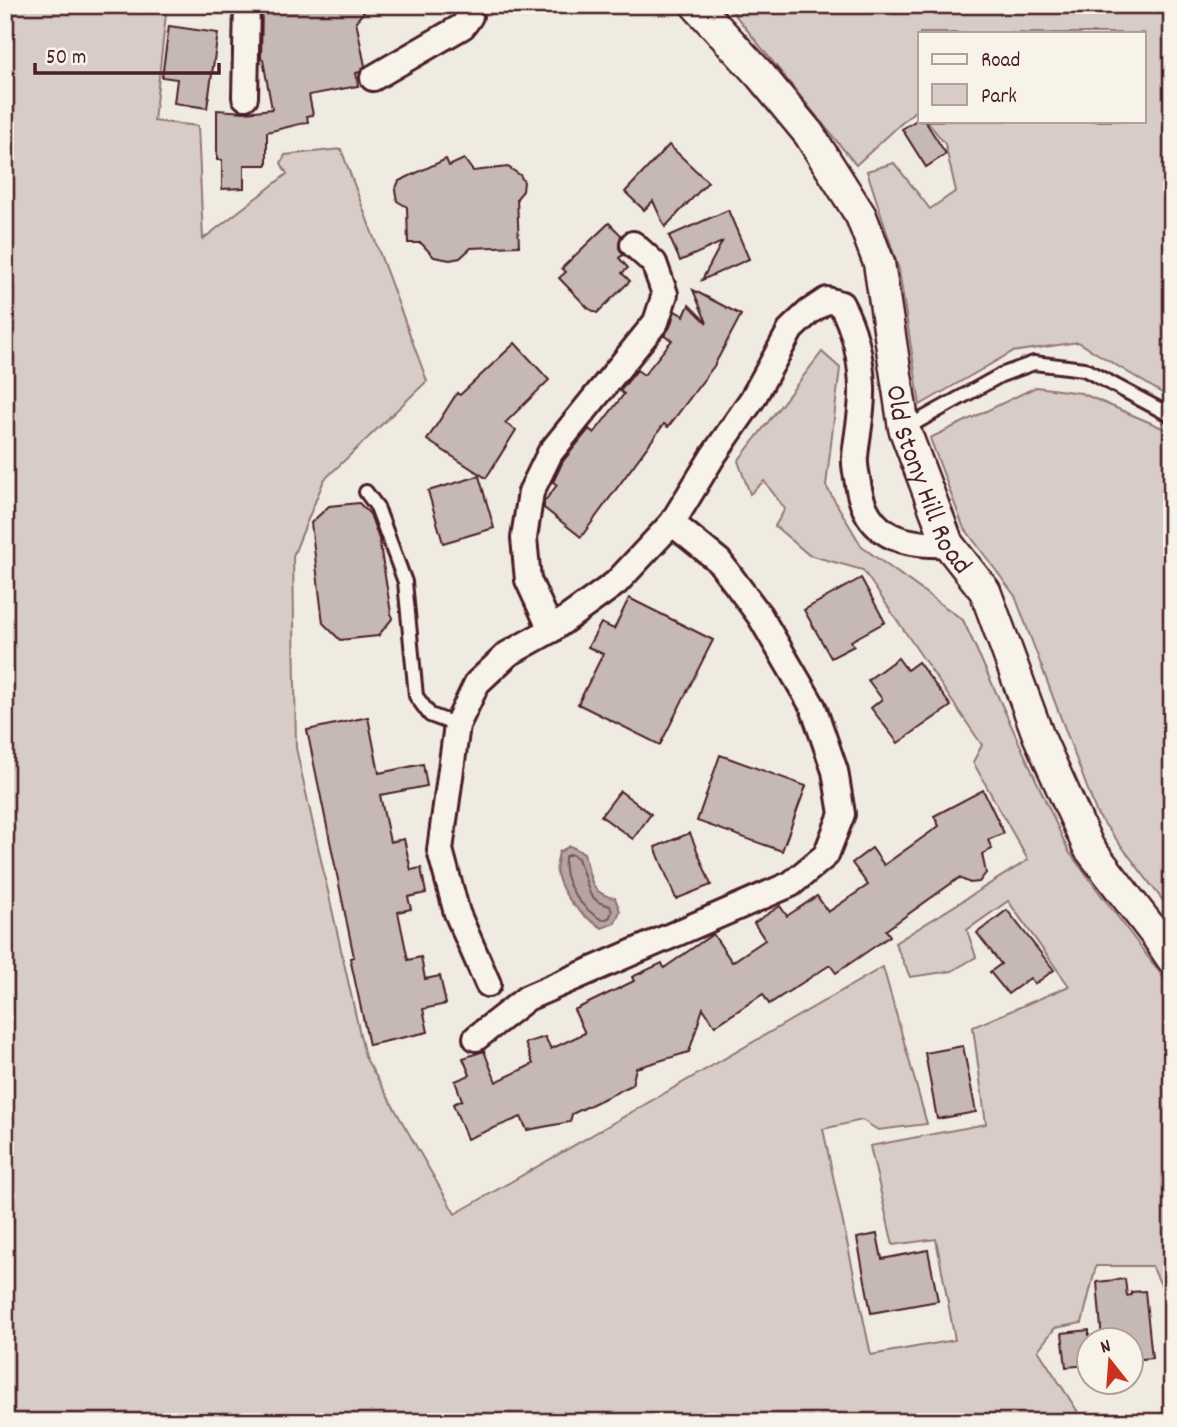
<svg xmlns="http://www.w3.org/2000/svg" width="1177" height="1427" font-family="Dekko,sans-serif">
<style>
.green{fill:#d8cdc6;stroke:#917678;stroke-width:2}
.water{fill:#b7a4a2;stroke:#8b6f72;stroke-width:2}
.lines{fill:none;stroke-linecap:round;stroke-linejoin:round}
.shore{stroke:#76545b;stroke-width:2}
.building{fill:#c6b8b3;stroke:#4a1f2b;stroke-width:2}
.service-casing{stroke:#4a1f2b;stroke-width:18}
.minor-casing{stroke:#4a1f2b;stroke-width:30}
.tertiary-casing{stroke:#4a1f2b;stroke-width:35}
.service{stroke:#f7f3e8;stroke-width:12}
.minor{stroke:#f7f3e8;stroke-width:24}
.tertiary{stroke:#f7f3e8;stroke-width:30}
.labels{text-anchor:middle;stroke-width:7;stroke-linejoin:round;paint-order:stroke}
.street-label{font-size:28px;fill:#4a1f2b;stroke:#f7f3e8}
</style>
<rect width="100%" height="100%" fill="#f0ebe0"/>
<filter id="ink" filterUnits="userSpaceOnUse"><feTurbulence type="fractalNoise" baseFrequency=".0143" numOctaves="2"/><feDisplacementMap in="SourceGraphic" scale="14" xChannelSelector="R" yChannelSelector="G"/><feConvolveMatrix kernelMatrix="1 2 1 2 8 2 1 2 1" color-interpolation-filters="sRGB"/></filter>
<g filter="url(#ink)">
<!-- green -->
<g class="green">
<polygon points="5,5 167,5 154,121 198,126 203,239 287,174 281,163 285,155 341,149 427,381 324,480 293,556 296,748 365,1057 455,1214 883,967 927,1124 878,1130 862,1120 823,1129 871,1355 955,1340 936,1239 893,1245 870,1146 986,1124 973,1027 1069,986 1008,901 967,930 976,957 952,971 910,977 895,943 1028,860 973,762 982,745 863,570 809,555 775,526 785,509 764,481 750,494 738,461 822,352 840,368 826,486 862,547 963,620 1069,852 1172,989 1172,1308 1152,1266 1096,1266 1082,1323 1055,1328 1038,1350 1080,1415 1090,1422 5,1422"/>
<polygon points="727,5 1172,5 1172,399 1078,342 1012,352 920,405 899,270 867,171 894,163 930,209 956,191 945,144 927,121 1144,121 1144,33 920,33 920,111 917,109 856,165"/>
<polygon points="1036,387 1081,393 1172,432 1172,904 1168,907 1097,814 1015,596 963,526 930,438"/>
</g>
<!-- water -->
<path class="water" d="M570,846L584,853C591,876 588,894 615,898L620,911L615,923L602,928C582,916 563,898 557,874C555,867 558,858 559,852Z"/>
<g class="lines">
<!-- shore -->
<path class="shore" d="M571,854L578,858L590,894L598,902L610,906L612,912L609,918L602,920C581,908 561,883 565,857Z"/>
</g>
<!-- building -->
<g class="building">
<polygon points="262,5 370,5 356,21 365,66 360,72 356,73 358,86 309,95 313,115 307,116 308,122 267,132 267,165 244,165 244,188 222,189 222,160 217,160 217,110 245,112 272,109 263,60 261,59"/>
<polygon points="169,26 218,33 207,108 174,103 177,79 162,77"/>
<polygon points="920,118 920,121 925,121 946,154 926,167 902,129"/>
<polygon points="669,145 708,182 665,227 653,201 644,210 625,192"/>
<polygon points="446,159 449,166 464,159 473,171 508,167 520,175 524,182 523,191 517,198 519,246 471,248 460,258 450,260 434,257 421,243 408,243 407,207 397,201 395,190 399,181"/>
<polygon points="728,210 749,259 702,280 722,242 680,261 669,236"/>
<polygon points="609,223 621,235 619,248 623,255 619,258 628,268 622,273 630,281 597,313 588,308 559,278 566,272 562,268"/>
<polygon points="693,290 741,315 714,366 668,427 664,424 581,537 544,508 544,502 557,485 553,482 563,461 589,429 594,433 624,394 620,391 637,370 644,375 672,340 664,336 670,327 675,311 684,316 689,305 707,323"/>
<polygon points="515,343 549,380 505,423 516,430 486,478 427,440 457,393 460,395"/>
<polygon points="479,476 494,528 443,543 428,491"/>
<polygon points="359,503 370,514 379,539 392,619 378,636 340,640 323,623 311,523 329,506"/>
<polygon points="861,578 885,622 851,641 854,646 831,658 804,610"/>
<polygon points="629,598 713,640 660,745 578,704 603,654 588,647 601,623 614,629"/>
<polygon points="898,658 907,670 918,662 951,706 898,743 871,708 882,699 868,680"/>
<polygon points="368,717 379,773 423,764 427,786 380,795 390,842 404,839 411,870 421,868 426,893 408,897 411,909 398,912 408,960 421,957 425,979 440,976 446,1004 423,1009 428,1032 369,1045 350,958 354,957 307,730"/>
<polygon points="720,755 806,786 782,851 697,821"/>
<polygon points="983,790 1004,833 988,840 992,849 982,854 986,873 979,882 970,883 959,878 886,930 890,936 836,973 830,965 769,1004 763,994 715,1026 703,1008 689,1052 636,1068 632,1085 572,1114 570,1122 527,1130 521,1117 467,1139 453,1104 462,1100 455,1081 470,1075 463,1058 484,1051 496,1082 533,1064 525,1043 545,1037 551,1049 585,1033 574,1010 634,981 632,977 662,963 664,968 713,934 732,962 765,940 754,923 780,906 787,916 817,896 828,912 868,885 852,863 872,848 884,865 939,826 934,816"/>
<polygon points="620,791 651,814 633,839 601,816"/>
<polygon points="690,833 711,885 676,899 655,847"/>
<polygon points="1007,910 1054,970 1035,984 1030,978 1008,994 990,972 1001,964 977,933"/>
<polygon points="963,1046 976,1112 937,1119 925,1053"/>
<polygon points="877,1234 882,1259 928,1250 938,1301 871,1313 857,1238"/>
<polygon points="1125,1279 1127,1296 1131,1295 1131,1292 1145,1291 1152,1358 1131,1360 1131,1340 1102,1340 1097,1282"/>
<polygon points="1089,1330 1089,1365 1066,1367 1062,1333"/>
</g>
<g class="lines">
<defs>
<g id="service">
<polyline points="906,428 1001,375 1034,363 1084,369 1172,416"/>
<polyline points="366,492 377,507 405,582 416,696 430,715 457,725"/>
</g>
<g id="minor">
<polyline points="373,78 463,26 470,16 471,5"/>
<polyline points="245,97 247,5"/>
<polyline points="551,630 528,580 524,538 531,492 550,453 656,322 665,294 654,263 633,244"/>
<path d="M488,984L457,913L440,850L457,725L477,683L508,654L551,630L616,583L672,523L713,456L753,398L791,329L809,312L827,300L841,304C855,330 861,358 862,387C863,410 857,434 855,457C854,466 857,475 858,484C866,536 901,546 948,544"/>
<polyline points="476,1038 527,998 791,884 826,855 842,814 835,771 813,707 760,616 719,561 672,523"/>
</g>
<g id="tertiary">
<path id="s1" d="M696,5L761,76L809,134L861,216L879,263L904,428L948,544L985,591L1038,735L1089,848L1156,935L1172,959"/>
</g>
</defs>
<!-- service casing -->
<use href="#service" class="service-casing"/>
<!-- minor casing -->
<use href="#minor" class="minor-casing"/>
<!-- tertiary casing -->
<use href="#tertiary" class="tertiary-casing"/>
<!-- service -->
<use href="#service" class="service"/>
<!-- minor -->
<use href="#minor" class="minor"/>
<!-- tertiary -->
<use href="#tertiary" class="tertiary"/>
</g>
</g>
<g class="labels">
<!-- street labels -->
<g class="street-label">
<text dy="10" stroke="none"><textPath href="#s1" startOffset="542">Old Stony Hill Road</textPath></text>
</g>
</g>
<!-- margin -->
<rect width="1177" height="1427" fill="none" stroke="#f7f3e8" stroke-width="28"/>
<rect x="14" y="14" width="1149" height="1399" fill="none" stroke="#4a1f2b" stroke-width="2.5" filter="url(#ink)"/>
<!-- legend -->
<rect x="918" y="32" width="228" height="91" fill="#f7f3e8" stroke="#b29e9c" stroke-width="2"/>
<rect x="932" y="54" width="35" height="10" fill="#f7f3e8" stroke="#b29e9c" stroke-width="2"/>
<text x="981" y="66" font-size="21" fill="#4a1f2b">Road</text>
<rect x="932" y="84" width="35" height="21" fill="#d8cdc6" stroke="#b29e9c" stroke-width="2"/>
<text x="981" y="102" font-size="21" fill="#4a1f2b">Park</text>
<!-- north arrow -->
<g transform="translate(1110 1361) rotate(343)"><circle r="33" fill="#f7f3e8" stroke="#b29e9c" stroke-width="2"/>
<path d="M0-5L12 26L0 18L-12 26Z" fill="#c8321e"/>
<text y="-10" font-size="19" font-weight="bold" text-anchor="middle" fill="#4a1f2b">N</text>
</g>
<!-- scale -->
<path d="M35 63v10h184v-10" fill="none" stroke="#4a1f2b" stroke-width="3.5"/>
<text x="46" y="63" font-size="21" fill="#4a1f2b" stroke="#f7f3e8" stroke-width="5" paint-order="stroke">50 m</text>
</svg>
